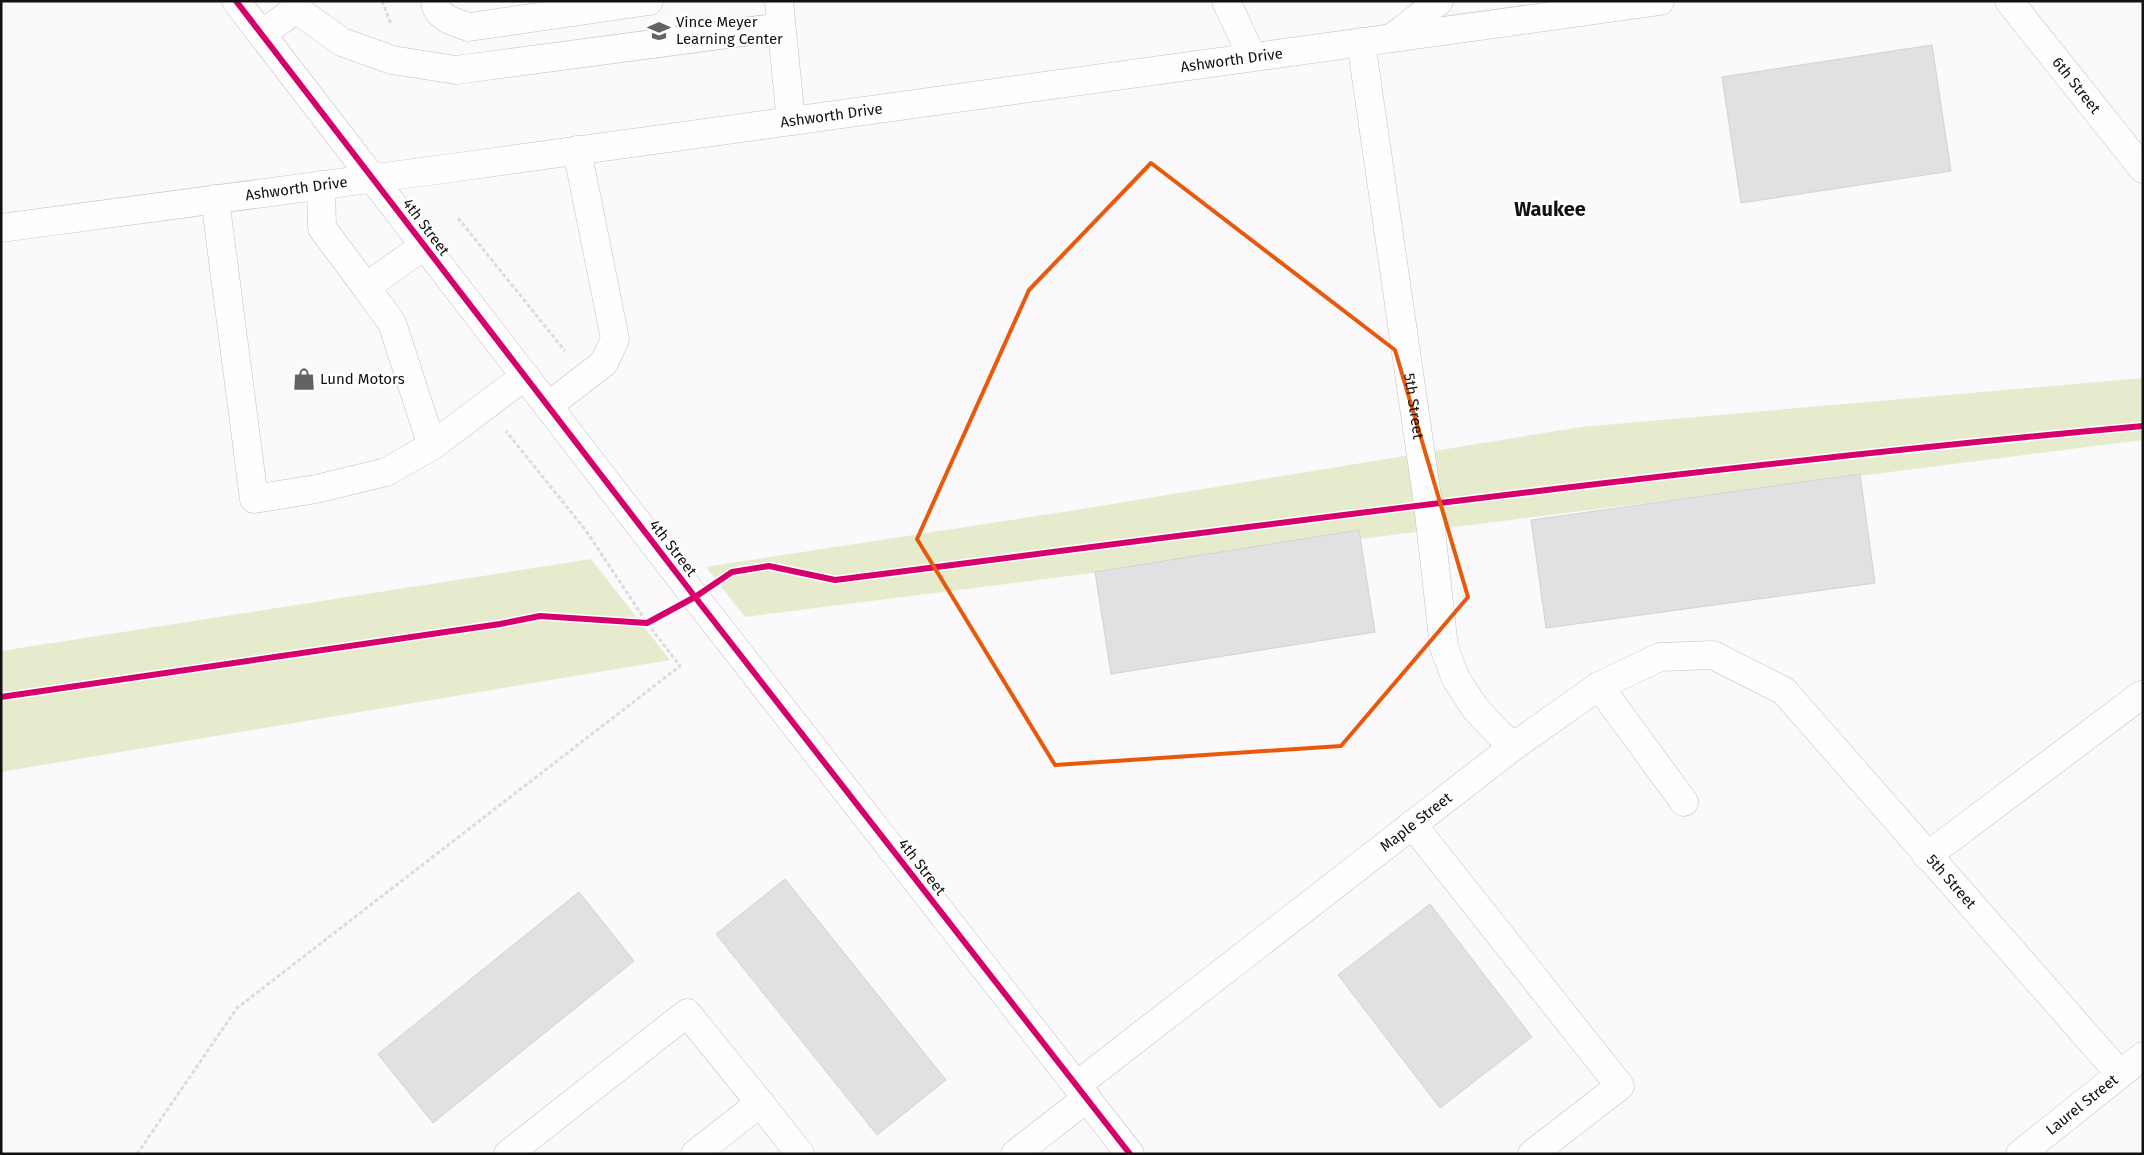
<svg xmlns="http://www.w3.org/2000/svg" width="2144" height="1155" font-family="'Fira Sans',sans-serif">
<style>
.green{fill:#e5ebcc}
.building{fill:#e2e0e2;stroke:#d3d1d2}
.lines{fill:none;stroke-linecap:round;stroke-linejoin:round}
.minor-casing{stroke:#c2c0c2;stroke-width:29}
.major-casing{stroke:#c2c0c2;stroke-width:29}
.path{stroke:#dddcdd;stroke-width:3;stroke-dasharray:4 2.5;stroke-linecap:butt}
.minor{stroke:#fefefe;stroke-width:28}
.major{stroke:#fefefe;stroke-width:28}
.cycleway-casing{stroke:#fff;stroke-width:9}
.cycleway{stroke:#d6006c;stroke-width:6}
.marked{fill:none;stroke:#e8590c;stroke-width:4;stroke-linejoin:round}
.labels{text-anchor:middle;stroke-width:4;stroke-linejoin:round;paint-order:stroke}
.poi-label{font-size:15px;fill:#121012;stroke:#fff;text-anchor:start}
.street-label{font-size:15px;fill:#121012;stroke:#fff}
.district-label{font-size:20px;font-weight:bold;fill:#121012;stroke:#fff}
</style>
<rect width="100%" height="100%" fill="#fbf9fb"/>
<!-- green -->
<g class="green">
<polygon points="2143,378 2143,440 745,617 706,567 1076,510 1581,427"/>
<polygon points="591,559 670,660 1,772 1,651"/>
</g>
<!-- building -->
<g class="building">
<polygon points="1932,45 1951,171 1741,203 1722,77"/>
<polygon points="1860,474 1875,583 1546,628 1531,520"/>
<polygon points="1359,530 1375,632 1111,674 1095,572"/>
<polygon points="785,879 946,1080 877,1135 716,934"/>
<polygon points="579,892 634,961 433,1123 378,1054"/>
<polygon points="1430,904 1532,1037 1440,1108 1338,975"/>
</g>
<g class="lines">
<defs>
<g id="minor">
<polyline points="236,1 695,597 1130,1154"/>
<path d="M435,1C436,18 456,23 469,27L649,1"/>
<polyline points="779,1 791,121"/>
<polyline points="1226,1 1252,57"/>
<path id="s1" d="M2009,1L2143,169"/>
<polyline points="262,34 296,9 342,42 392,60 456,70 781,27"/>
<polyline points="1392,38 1439,1"/>
<path id="s2" d="M1361,42L1428,504L1444,647L1456,679L1475,708L1498,733L1514,746"/>
<polyline points="321,185 322,228 366,287"/>
<polyline points="215,199 254,499 316,489 386,472 432,446"/>
<polyline points="425,245 366,287 392,323 432,446 525,376"/>
<polyline points="548,406 604,363 615,339 577,150"/>
<polyline points="1599,686 1684,802"/>
<polyline points="1412,824 1620,1086 1532,1154"/>
<polyline points="1927,856 2141,695"/>
<path id="s3" d="M1077,1085L1514,746L1599,686L1660,657L1713,655L1784,691L2120,1074"/>
<polyline points="508,1154 687,1013 760,1103"/>
<polyline points="695,1154 760,1103 800,1154"/>
<polyline points="1015,1154 1087,1098"/>
<path id="s4" d="M2020,1154L2143,1056"/>
</g>
<g id="major">
<path id="s5" d="M1,228L451,168L1660,1"/>
</g>
</defs>
<!-- minor casing -->
<use href="#minor" class="minor-casing"/>
<!-- major casing -->
<use href="#major" class="major-casing"/>
<!-- path -->
<g class="path">
<polyline points="382,1 391,24"/>
<polyline points="458,218 565,351"/>
<polyline points="137,1154 237,1008 680,666 647,623 587,532 506,431"/>
</g>
<!-- minor -->
<use href="#minor" class="minor"/>
<!-- major -->
<use href="#major" class="major"/>
<defs>
<g id="cycleway">
<polyline points="236,1 695,597 1130,1154"/>
<path d="M1,697L500,624L540,616L647,623L695,597L732,572L769,566L835,580C1271,524 1706,466 2143,426"/>
</g>
</defs>
<!-- cycleway casing -->
<use href="#cycleway" class="cycleway-casing"/>
<!-- cycleway -->
<use href="#cycleway" class="cycleway"/>
</g>
<!-- marked area -->
<path class="marked" d="M1151,163L1395,350L1468,597L1341,746L1055,765L917,539L1029,290Z"/>
<!-- icons -->
<defs>
<symbol id="school-bare" viewBox="-9 -9 18 18"><path d="M0-5L7-2L0 1L-7-2ZM-4 1L0 2.5L4 1V4Q0 6-4 4Z" fill="#646264" stroke="#fff" stroke-width="2.5" paint-order="stroke"/></symbol>
<symbol id="shop-bare" viewBox="-9 -9 18 18"><path d="M-5-2.5h2.3a2.7 3.5 0 0 1 5.4 0H5L5.5 6h-11ZM-1.5-2.5h3a1.5 2.3 0 0 0-3 0Z" fill="#646264" stroke="#fff" stroke-width="2.5" paint-order="stroke"/></symbol>
</defs>
<g fill-rule="evenodd">
<use href="#school-bare" x="643" y="15" width="32" height="32"/>
<use href="#shop-bare" x="288" y="363" width="32" height="32"/>
</g>
<g class="labels">
<!-- poi labels -->
<g class="poi-label">
<text x="676" y="27">Vince Meyer<tspan x="676" dy="17">Learning Center</tspan></text>
<text x="320" y="384">Lund Motors</text>
</g>
<!-- street labels -->
<g class="street-label">
<text dy="5" stroke="none"><textPath href="#s5" startOffset="1242">Ashworth Drive</textPath></text>
<text dy="5" stroke="none"><textPath href="#s1" startOffset="108">6th Street</textPath></text>
<text dy="5" stroke="none"><textPath href="#s5" startOffset="838">Ashworth Drive</textPath></text>
<text dy="5" stroke="none"><textPath href="#s5" startOffset="298">Ashworth Drive</textPath></text>
<text transform="translate(426 227) rotate(53)" y="5">4th Street</text>
<text dy="5" stroke="none"><textPath href="#s2" startOffset="368">5th Street</textPath></text>
<text transform="translate(673 548) rotate(52)" y="5">4th Street</text>
<text dy="5" stroke="none"><textPath href="#s3" startOffset="429">Maple Street</textPath></text>
<text transform="translate(922 867) rotate(52)" y="5">4th Street</text>
<text dy="5" stroke="none"><textPath href="#s3" startOffset="1111">5th Street</textPath></text>
<text dy="5" stroke="none"><textPath href="#s4" startOffset="79">Laurel Street</textPath></text>
</g>
<!-- district labels -->
<g class="district-label">
<text x="1550" y="216">Waukee</text>
</g>
</g>
<!-- border -->
<rect width="2144" height="1155" fill="none" stroke="#121012" stroke-width="5"/>
</svg>
